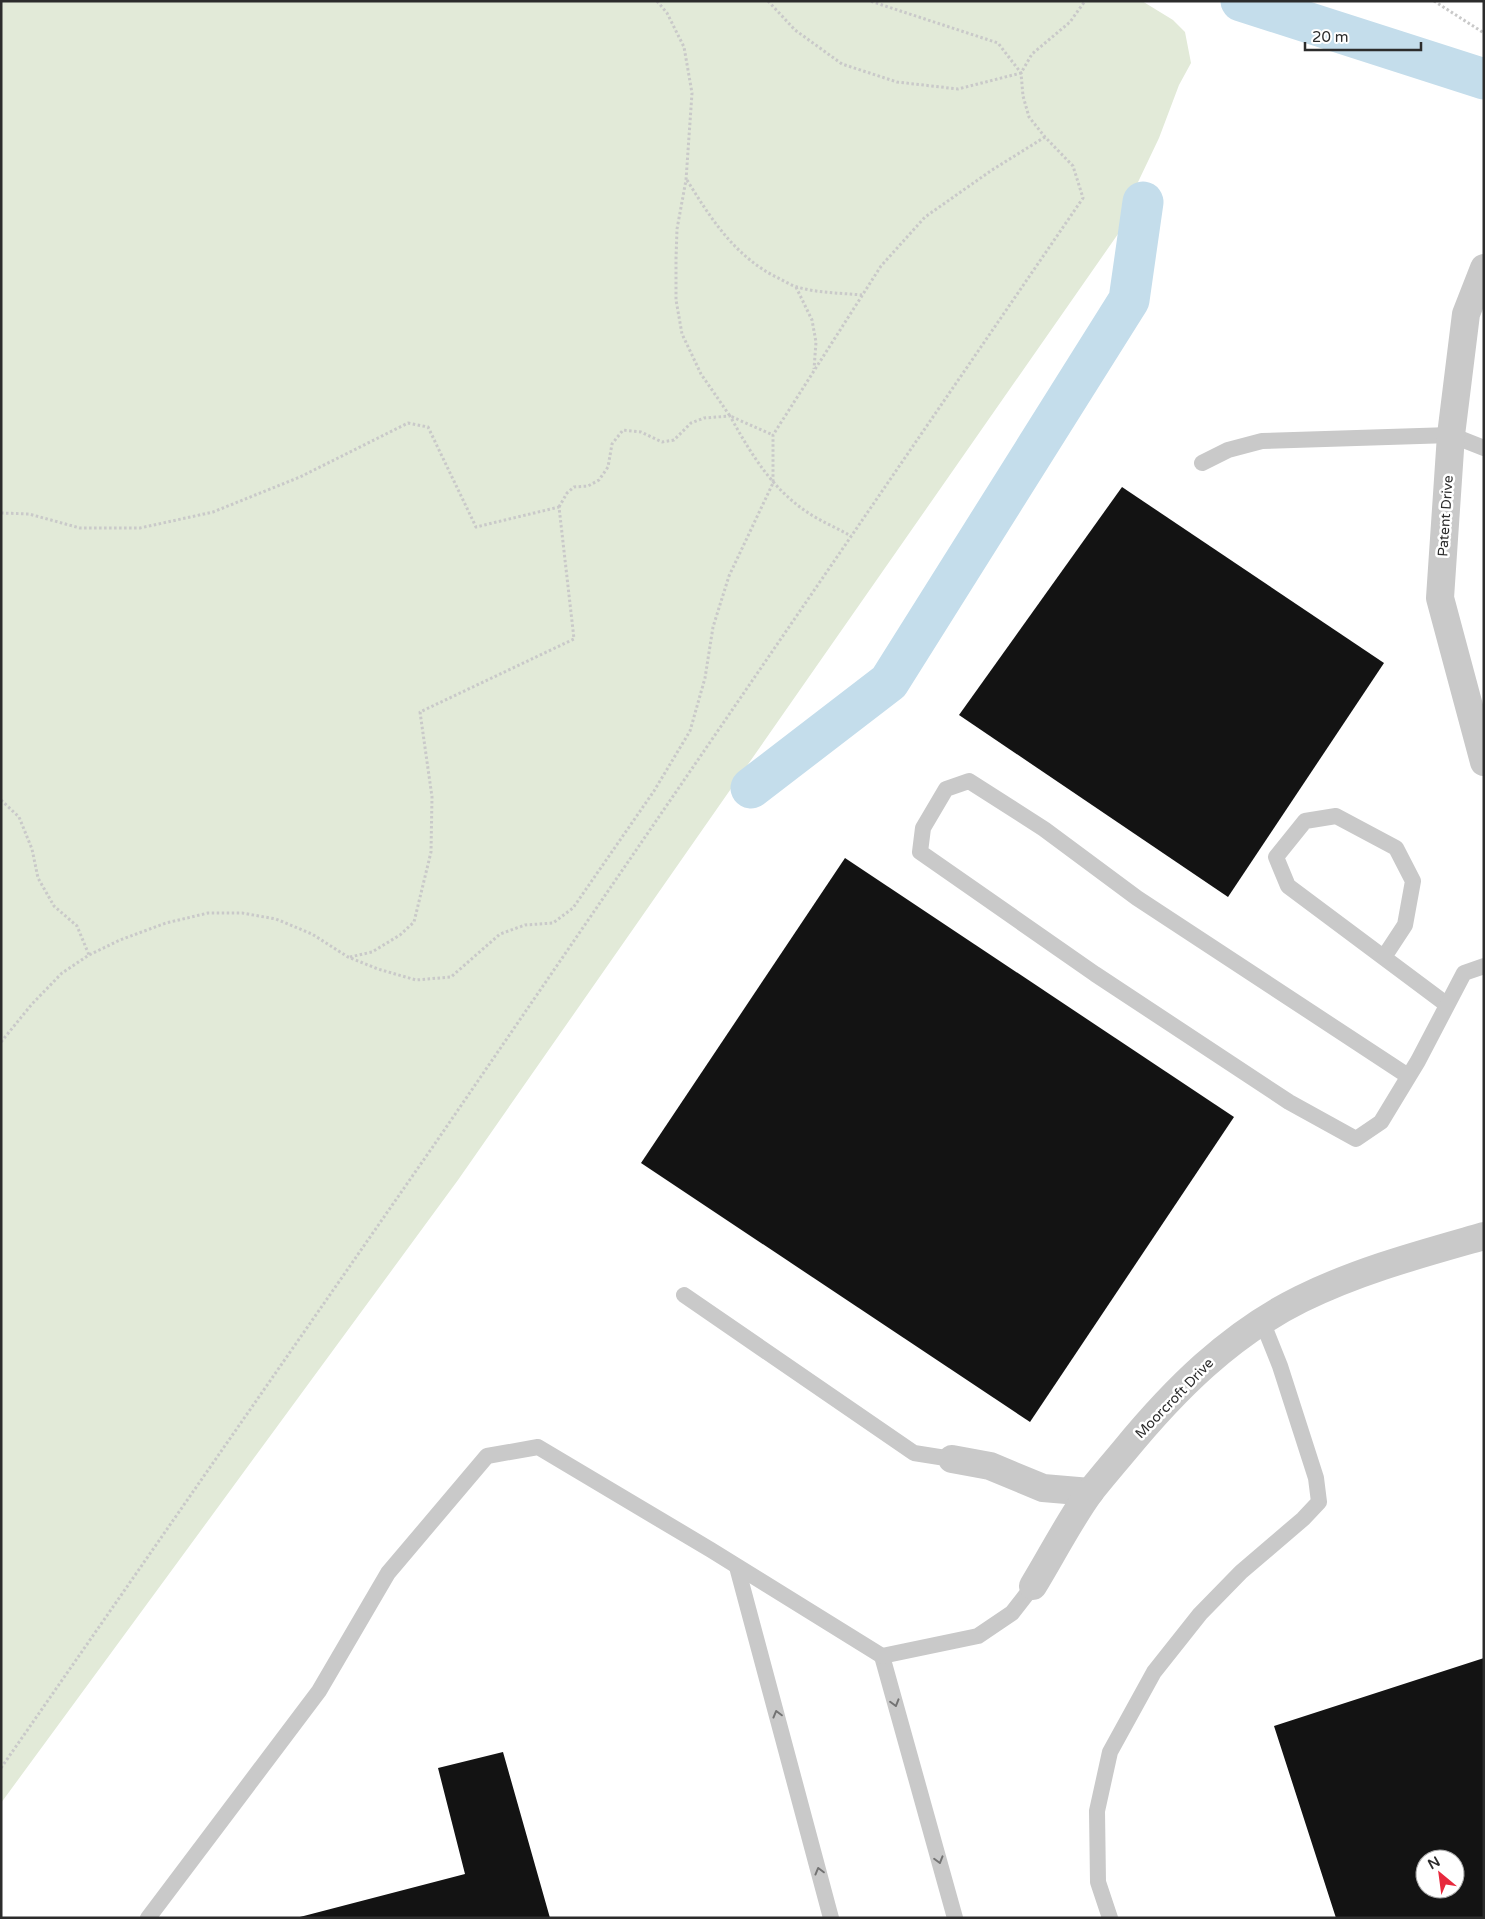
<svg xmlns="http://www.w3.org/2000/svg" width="1485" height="1919" font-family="'Varela Round',sans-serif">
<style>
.green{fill:#e2ead8}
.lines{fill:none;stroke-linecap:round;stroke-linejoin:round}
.canal{stroke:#c4ddeb;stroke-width:41}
.building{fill:#131313;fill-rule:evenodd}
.path{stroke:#c9c9c9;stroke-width:3;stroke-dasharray:2.5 2.5;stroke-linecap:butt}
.lane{stroke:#c9c9c9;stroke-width:16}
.street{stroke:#c9c9c9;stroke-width:28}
.oneway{stroke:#737373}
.labels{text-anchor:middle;stroke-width:5;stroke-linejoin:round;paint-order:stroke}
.street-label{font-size:14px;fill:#2c2c2c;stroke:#fff}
</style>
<rect width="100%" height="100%" fill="#fff"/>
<!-- green -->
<polygon class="green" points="1,1 1142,1 1173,20 1185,32 1191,63 1179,85 1159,138 1129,201 1118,234 458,1180 1,1803"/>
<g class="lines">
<!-- canal -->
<g class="canal">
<polyline points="1241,1 1484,79"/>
<polyline points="751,788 889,682 1129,300 1143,202"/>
</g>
</g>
<!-- building -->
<g class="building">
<polygon points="1122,487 1384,663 1228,897 959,715"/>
<polygon points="845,858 1234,1117 1030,1422 641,1163"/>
<path d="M1484,1658V1918H1336L1274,1726ZM1425,1859H1455V1889H1425Z"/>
<polygon points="503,1752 550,1918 296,1918 465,1874 438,1768"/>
</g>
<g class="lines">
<!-- path -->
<g class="path">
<polyline points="657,1 667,13 684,47 692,93 686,180 677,229 676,259 676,300 682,334 701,374 730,416 773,435"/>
<polyline points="768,1 795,30 842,64 897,82 958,89 1021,73 1032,54 1070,22 1085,1"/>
<polyline points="1434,1 1484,33"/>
<path d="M687,180C711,219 735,256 776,277C783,280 790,285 797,287C818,293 840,293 862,295"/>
<polyline points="796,287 812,320 816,342 814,369"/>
<path d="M559,507L567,493L574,487L588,486L599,480L608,467L612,444L623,430L641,432L662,442L674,440L691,423L704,418L730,416C750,452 771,488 807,512C820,521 837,528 851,536"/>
<polyline points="1,513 29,514 80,528 140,528 213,512 300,477 408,423 428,427 476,527 559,507 574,639 420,712 432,797 431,852 414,922 400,935 372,952 350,957"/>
<polyline points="1,800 19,817 32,849 38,878 54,906 77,926 89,955"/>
<polyline points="1,1042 32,1004 62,973 89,955 120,940 166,923 208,913 242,913 276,919 312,934 348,957 378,969 416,980 451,977 500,934 525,925 553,923 573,908 654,791 690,731 705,678 713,627 729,576 773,483 773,435 881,266 925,217 992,170 1045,137"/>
<polyline points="1,1768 434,1145 1083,198 1073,166 1045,137 1029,117 1023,96 1021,73 998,43 870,1"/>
</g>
<!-- lane -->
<g class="lane">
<polyline points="1202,463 1228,450 1262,441 1451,435 1484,448"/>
<polyline points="1384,957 1405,925 1413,881 1396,848 1336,816 1305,821 1276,857 1288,886 1446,1004"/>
<polyline points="1408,1076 1137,898 1044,829 969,781 946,789 923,828 920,852 1095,974 1289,1102 1356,1139 1381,1122 1418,1061 1464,973 1484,966"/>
<polyline points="684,1295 914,1453 952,1459"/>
<polyline points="737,1567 831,1918"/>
<polyline points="882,1656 955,1918"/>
<polyline points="148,1918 319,1691 388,1573 487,1456 538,1447 711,1550 882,1656 978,1636 1012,1613 1033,1586"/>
<polyline points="1110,1918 1098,1882 1097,1811 1110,1752 1154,1672 1200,1614 1241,1572 1303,1519 1319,1502 1316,1478 1280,1366 1262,1321"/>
</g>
<!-- street -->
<g class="street">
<polyline points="1484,268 1466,314 1451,435 1440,598 1484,762"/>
<polyline points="952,1459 990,1466 1043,1488 1090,1492"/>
<path d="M1033,1586C1052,1555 1069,1521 1090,1492C1101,1478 1113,1464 1124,1451C1174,1390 1230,1334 1301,1299C1360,1270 1421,1254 1484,1236"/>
</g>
</g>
<!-- one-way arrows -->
<defs><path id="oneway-chevron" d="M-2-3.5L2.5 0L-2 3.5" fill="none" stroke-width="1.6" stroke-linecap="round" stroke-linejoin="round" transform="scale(1.25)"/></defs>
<g class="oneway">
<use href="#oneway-chevron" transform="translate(895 1703) rotate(74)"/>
<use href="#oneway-chevron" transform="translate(777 1714) rotate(-105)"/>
<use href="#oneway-chevron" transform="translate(939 1860) rotate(74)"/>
<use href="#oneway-chevron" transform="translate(819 1871) rotate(-105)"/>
</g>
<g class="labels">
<!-- street labels -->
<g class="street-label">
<text transform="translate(1445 516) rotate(-86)" y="5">Patent Drive</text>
<text transform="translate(1174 1398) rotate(-46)" y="5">Moorcroft Drive</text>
</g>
</g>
<!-- border -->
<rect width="1485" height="1919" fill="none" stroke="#2c2c2c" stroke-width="5"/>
<!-- north arrow -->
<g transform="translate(1440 1874) rotate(331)"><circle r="24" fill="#ffffff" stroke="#ababab"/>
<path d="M0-4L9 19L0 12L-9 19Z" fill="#e7293d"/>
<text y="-8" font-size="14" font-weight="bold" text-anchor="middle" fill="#2c2c2c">N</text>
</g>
<!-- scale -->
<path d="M1305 42v8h116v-8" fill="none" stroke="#2c2c2c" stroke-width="2.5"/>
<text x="1312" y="42" font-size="15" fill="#2c2c2c" stroke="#ffffff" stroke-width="4" paint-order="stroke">20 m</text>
</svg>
